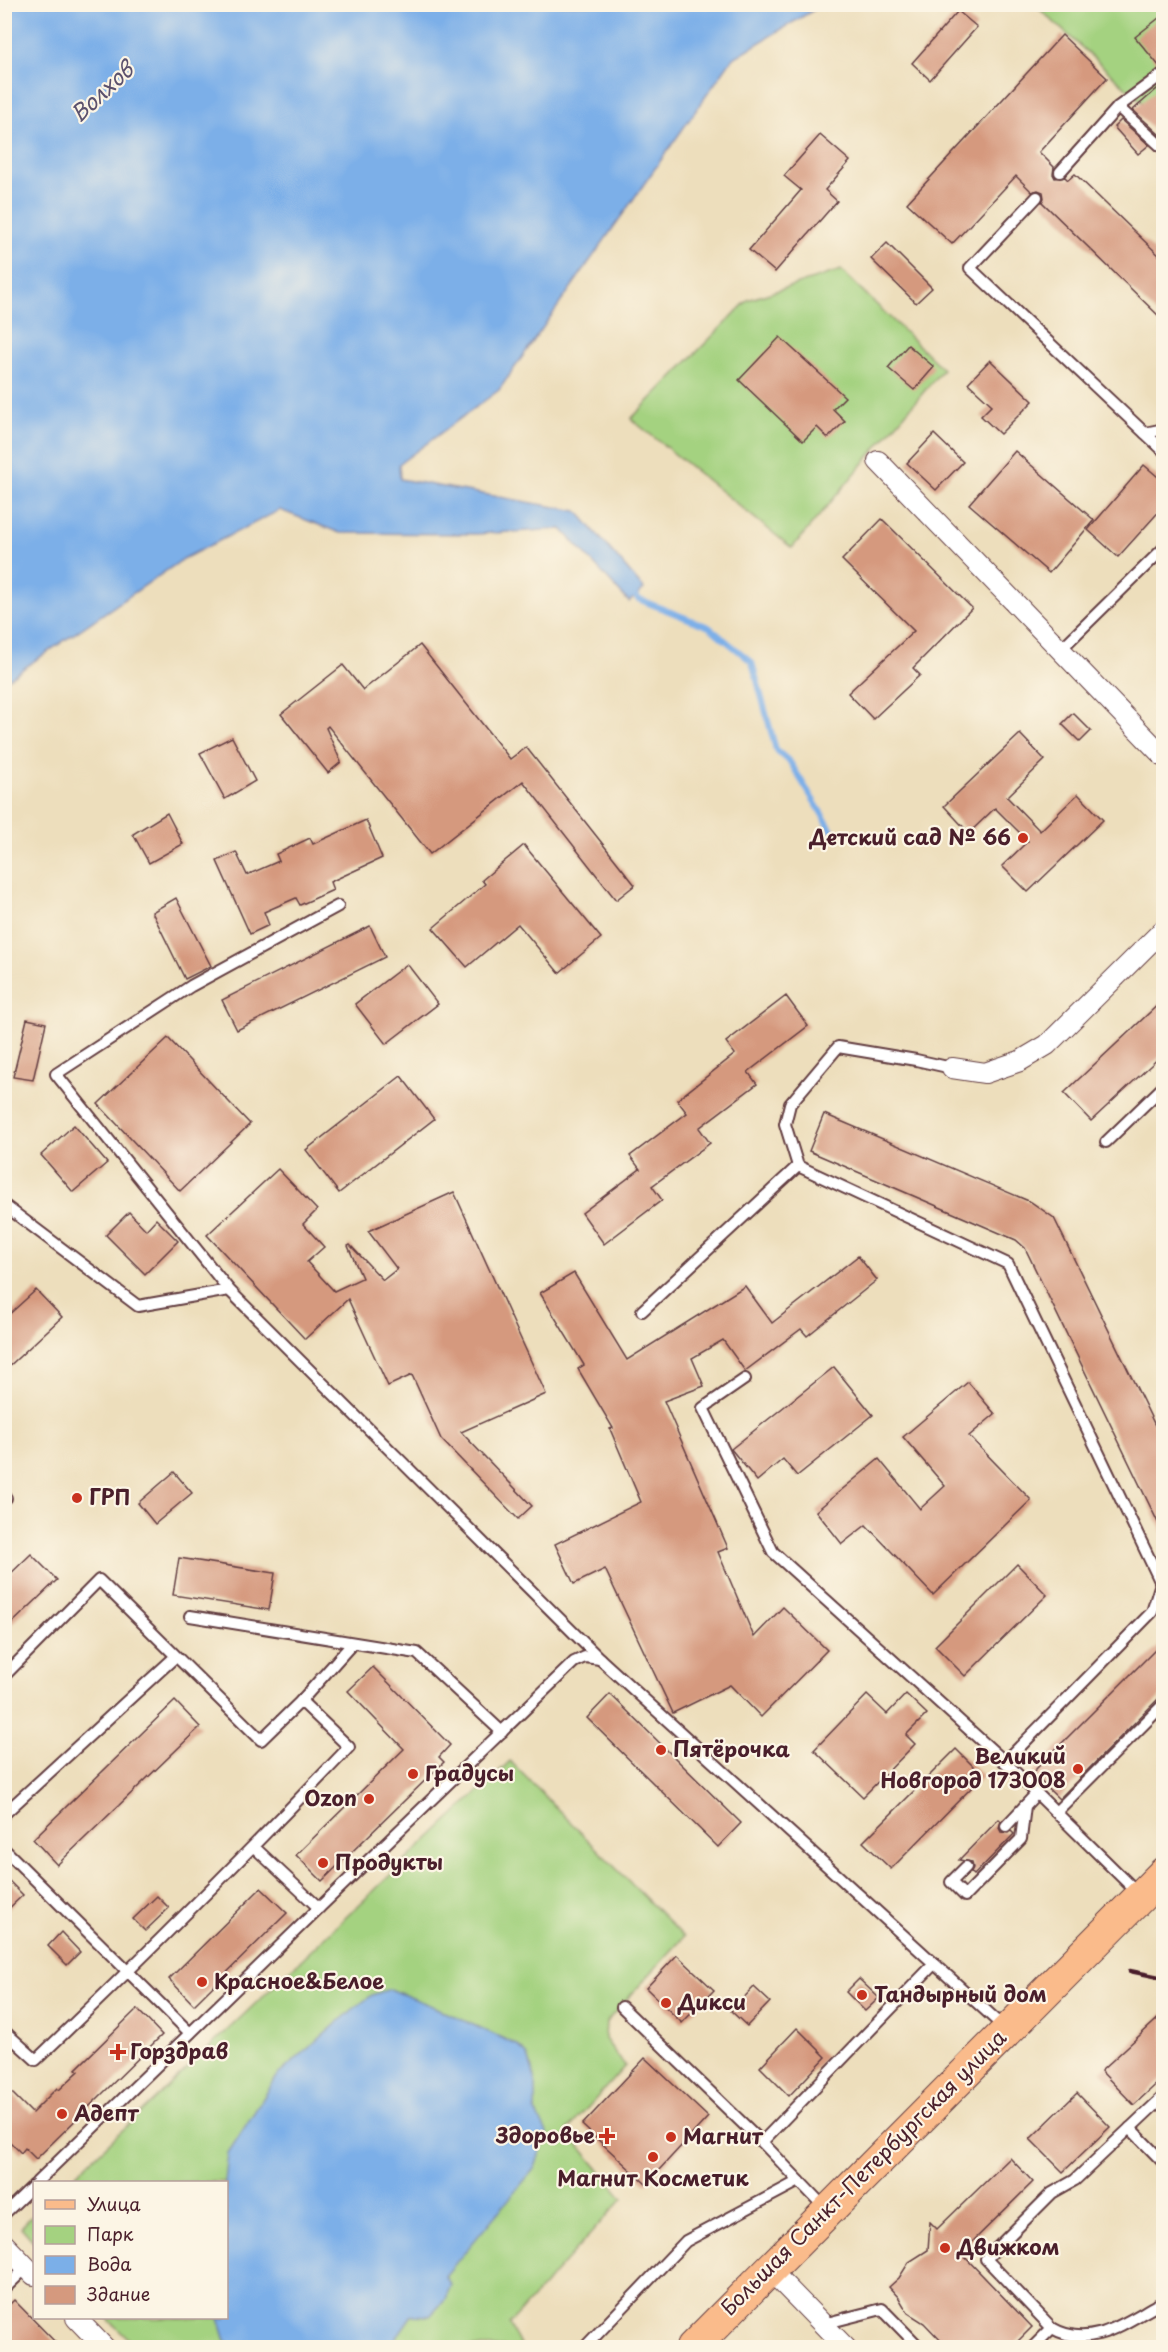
<svg xmlns="http://www.w3.org/2000/svg" width="1168" height="2352" font-family="'Playpen Sans',sans-serif">
<style>
.green{fill:#a4d280;stroke:#777856;stroke-width:1.5}
.water{fill:#7bafe8;stroke:#62678a;stroke-width:1.5}
.lines{fill:none;stroke-linecap:round;stroke-linejoin:round}
.stream{stroke:#7bafe8;stroke-width:6}
.building{fill:#d5997e}
.service-casing{stroke:#623c41;stroke-width:14}
.minor-casing{stroke:#623c41;stroke-width:22}
.primary-casing{stroke:#623c41;stroke-width:34}
.service{stroke:#fff;stroke-width:10}
.minor{stroke:#fff;stroke-width:20}
.primary{stroke:#fabb8b;stroke-width:32}
.rail{stroke:#4a1f2b;stroke-width:4.5}
.poi-dot{fill:#c8321e;stroke:#fcf5e5;stroke-width:2}
.labels{text-anchor:middle;stroke-width:4.5;stroke-linejoin:round;paint-order:stroke}
.poi-label{font-size:21px;font-weight:bold;fill:#4a1f2b;stroke:#fcf5e5;text-anchor:start}
.street-label{font-size:21px;fill:#4a1f2b;stroke:#fcf5e5}
.water-label{font-size:22px;font-style:italic;fill:#5b516d;stroke:#fcf5e5}
</style>
<rect width="100%" height="100%" fill="#fcf5e5"/>
<filter id="ink" filterUnits="userSpaceOnUse"><feTurbulence type="fractalNoise" baseFrequency=".0167" numOctaves="2"/><feDisplacementMap in="SourceGraphic" scale="12" xChannelSelector="R" yChannelSelector="G"/><feConvolveMatrix kernelMatrix="1 2 1 2 8 2 1 2 1" color-interpolation-filters="sRGB"/></filter>
<filter id="wash" filterUnits="userSpaceOnUse"><feTurbulence type="fractalNoise" baseFrequency=".008" numOctaves="4" result="noise"/><feDisplacementMap in="SourceGraphic" scale="24" xChannelSelector="R" yChannelSelector="G"/><feGaussianBlur stdDeviation="1.35" result="paint"/><feColorMatrix in="noise" values="0 0 0 0 0 0 0 0 0 0 0 0 0 0 0 0 0 1.4 0 .05"/><feComposite in="paint" operator="in"/></filter>
<g filter="url(#wash)">
<rect width="100%" height="100%" fill="#eddebc"/>
<!-- green -->
<g class="green">
<polygon points="1035,5 1163,5 1163,121"/>
<polygon points="841,270 943,369 792,548 631,419 748,300"/>
<polygon points="510,1761 684,1937 606,2022 605,2039 625,2066 567,2131 623,2198 509,2324 521,2347 136,2347 107,2318 226,2318 226,2182 68,2182"/>
<polygon points="34,2214 34,2242 21,2227"/>
</g>
<!-- water -->
<g class="water">
<polygon points="5,4 822,5 732,59 499,390 399,464 400,479 577,511 644,589 629,602 562,529 477,534 340,533 280,510 185,558 5,681"/>
<polygon points="390,1989 432,2006 517,2045 528,2056 535,2078 535,2109 547,2133 534,2169 445,2276 451,2285 444,2301 430,2316 412,2315 390,2347 232,2347 226,2341 219,2318 226,2318 225,2182 228,2153 278,2075 352,2010 372,1995"/>
</g>
<g class="lines">
<!-- stream -->
<polyline class="stream" points="632,592 638,599 709,627 752,662 776,750 790,762 836,837"/>
</g>
<g id="blocks">
<!-- building -->
<g class="building">
<polygon points="958,11 977,27 930,80 912,63"/>
<polygon points="1164,14 1164,66 1160,67 1135,37"/>
<polygon points="1062,35 1107,78 1039,152 1054,167 1053,174 1055,178 1065,177 1068,180 1075,174 1164,260 1164,321 1042,202 1044,198 1043,192 1038,190 1032,192 1016,176 952,244 907,203"/>
<polygon points="1164,83 1164,132 1160,135 1133,110"/>
<polygon points="1121,120 1149,145 1138,154 1114,127"/>
<polygon points="820,135 850,161 825,190 837,201 775,272 749,250 801,190 784,176"/>
<polygon points="887,243 932,288 916,303 871,259"/>
<polygon points="780,337 845,397 833,409 845,421 828,438 817,427 803,441 739,380"/>
<polygon points="908,345 934,367 914,390 888,368"/>
<polygon points="990,360 1033,401 1000,434 981,416 992,405 968,383"/>
<polygon points="934,434 963,462 936,490 907,463"/>
<polygon points="1015,451 1094,520 1049,573 969,504"/>
<polygon points="1144,465 1164,482 1164,506 1118,557 1088,530"/>
<polygon points="882,519 972,608 913,668 920,675 873,719 848,693 914,631 842,560"/>
<polygon points="420,645 510,759 526,747 635,885 616,900 523,781 430,854 328,726 326,728 341,762 328,773 281,714 343,665 363,690"/>
<polygon points="1073,713 1091,731 1080,742 1062,724"/>
<polygon points="1020,734 1045,760 1007,797 1040,831 1078,794 1103,820 1028,892 1002,866 1028,841 995,808 969,833 944,806"/>
<polygon points="232,737 255,781 225,799 200,753"/>
<polygon points="167,813 183,844 149,863 133,834"/>
<polygon points="366,820 382,858 330,882 333,890 300,905 296,898 264,912 269,925 250,934 217,861 236,852 247,875 279,861 276,854 310,838 313,844"/>
<polygon points="524,845 601,938 559,973 518,924 467,967 433,928 485,884 482,880"/>
<polygon points="176,898 211,966 185,979 152,912"/>
<polygon points="370,926 385,957 237,1030 222,1000"/>
<polygon points="407,964 438,1004 386,1044 355,1004"/>
<polygon points="786,996 808,1026 748,1072 757,1084 699,1128 710,1143 652,1186 662,1200 604,1244 582,1213 640,1169 630,1156 687,1113 677,1100 735,1054 726,1042"/>
<polygon points="1164,999 1164,1053 1091,1121 1064,1093"/>
<polygon points="27,1019 46,1023 33,1080 13,1077"/>
<polygon points="168,1038 250,1124 180,1191 98,1104"/>
<polygon points="401,1076 434,1119 339,1193 306,1150"/>
<polygon points="824,1114 1031,1202 1054,1218 1164,1444 1164,1535 1025,1248 1016,1240 809,1151"/>
<polygon points="74,1125 107,1163 73,1192 41,1155"/>
<polygon points="278,1169 317,1210 303,1224 324,1247 307,1262 334,1291 362,1278 348,1246 350,1245 383,1280 397,1269 368,1231 454,1192 546,1394 461,1432 532,1506 518,1519 441,1439 412,1375 388,1386 348,1299 305,1339 207,1235"/>
<polygon points="129,1212 146,1230 156,1219 178,1241 145,1274 106,1235"/>
<polygon points="858,1256 877,1280 807,1336 801,1329 745,1371 723,1340 692,1358 704,1386 664,1401 728,1548 718,1552 754,1637 783,1607 827,1650 761,1717 730,1685 673,1713 605,1569 574,1584 555,1544 641,1502 610,1429 613,1428 578,1369 584,1365 540,1293 574,1273 627,1360 745,1286 772,1323"/>
<polygon points="36,1290 62,1317 4,1371 4,1319"/>
<polygon points="834,1367 873,1415 797,1476 783,1459 757,1481 731,1449"/>
<polygon points="968,1382 995,1414 969,1436 1031,1500 933,1595 866,1525 842,1544 816,1511 879,1459 920,1509 945,1486 903,1437"/>
<polygon points="174,1472 192,1493 155,1524 138,1503"/>
<polygon points="31,1554 57,1580 4,1631 4,1580"/>
<polygon points="179,1558 275,1573 269,1610 173,1595"/>
<polygon points="1017,1564 1047,1595 965,1676 935,1646"/>
<polygon points="1164,1641 1164,1693 1059,1799 1032,1773"/>
<polygon points="373,1667 450,1745 439,1757 444,1762 322,1881 296,1855 404,1749 348,1691"/>
<polygon points="610,1694 741,1823 718,1847 587,1718"/>
<polygon points="906,1694 927,1714 906,1735 915,1744 863,1797 814,1750 867,1695 887,1714"/>
<polygon points="175,1701 200,1727 57,1865 33,1839"/>
<polygon points="956,1749 983,1776 891,1869 863,1842"/>
<polygon points="999,1819 1001,1821 999,1828 1001,1832 1008,1833 1011,1831 1014,1834 974,1875 971,1872 973,1868 972,1862 959,1860"/>
<polygon points="4,1876 23,1895 4,1913"/>
<polygon points="261,1888 287,1913 194,2005 169,1979"/>
<polygon points="157,1896 169,1908 145,1931 133,1919"/>
<polygon points="61,1932 80,1952 67,1965 48,1946"/>
<polygon points="677,1955 714,1990 682,2023 646,1988"/>
<polygon points="859,1979 879,1998 865,2011 846,1992"/>
<polygon points="754,1987 770,2002 747,2026 731,2011"/>
<polygon points="137,2009 162,2035 36,2159 25,2148 21,2153 4,2136 4,2085 32,2113 57,2088 59,2090 79,2071 76,2069"/>
<polygon points="1164,2013 1164,2077 1134,2105 1101,2071"/>
<polygon points="797,2028 826,2057 789,2096 760,2067"/>
<polygon points="645,2058 708,2117 646,2184 582,2125"/>
<polygon points="1077,2093 1110,2127 1063,2172 1030,2139"/>
<polygon points="1010,2158 1033,2182 961,2253 1032,2327 1011,2348 948,2348 924,2323 908,2313 899,2298 889,2287 899,2278 909,2262 928,2250 930,2222 937,2229"/>
<polygon points="14,2300 61,2348 9,2348 4,2343 4,2310"/>
</g>
</g>
</g>
<g filter="url(#ink)">
<use href="#blocks" fill-opacity="0" stroke="#623c41" stroke-width="1.5"/>
<g class="lines">
<defs>
<g id="service">
<polyline points="1118,107 1164,149"/>
<polyline points="1060,172 1118,107 1164,73"/>
<polyline points="1037,197 970,268 1164,451"/>
<polyline points="1145,433 1164,429"/>
<polyline points="1060,650 1164,548"/>
<polyline points="338,906 191,986 56,1074 229,1290 600,1659 1006,2029"/>
<polyline points="952,1068 916,1060 838,1047 790,1104 785,1124 798,1166 1008,1264 1161,1583 1152,1612 1005,1762"/>
<polyline points="1106,1142 1164,1086"/>
<polyline points="4,1205 138,1306 229,1290"/>
<polyline points="642,1311 798,1166"/>
<polyline points="745,1379 703,1408 773,1552 1005,1762 1140,1895"/>
<polyline points="4,1498 6,1498"/>
<polyline points="190,1616 417,1653 502,1732"/>
<polyline points="4,1676 99,1580 261,1740 301,1701"/>
<polyline points="1056,1812 1164,1704"/>
<polyline points="4,1814 175,1657"/>
<polyline points="1006,1826 1037,1793"/>
<polyline points="254,1847 319,1908 574,1662 585,1657 600,1659"/>
<polyline points="4,1849 190,2033"/>
<polyline points="966,1867 951,1882 965,1896 1021,1839 1025,1806"/>
<polyline points="622,2007 762,2142 827,2210"/>
<path d="M4,2031L36,2060C143,1958 247,1854 349,1747L301,1701L352,1644"/>
<polyline points="1130,2128 1164,2163"/>
<polyline points="762,2142 934,1964"/>
<polyline points="37,2182 319,1908"/>
<polyline points="4,2214 34,2185"/>
<polyline points="4,2289 27,2267"/>
<polyline points="823,2324 882,2309 920,2348"/>
<path d="M1052,2328C1090,2350 1124,2323 1157,2305"/>
<polyline points="584,2348 686,2241 799,2181"/>
<polyline points="1032,2348 1052,2328 986,2259 1052,2193 1075,2180 1164,2096"/>
</g>
<g id="minor">
<polyline points="878,461 1164,757"/>
<polyline points="952,1068 985,1073 1020,1061 1047,1045 1164,929"/>
<polyline points="4,2244 34,2275"/>
<polyline points="769,2269 846,2348"/>
<polyline points="76,2318 105,2348"/>
</g>
<polyline id="primary" points="692,2348 1164,1873"/>
</defs>
<!-- service casing -->
<use href="#service" class="service-casing"/>
<!-- minor casing -->
<use href="#minor" class="minor-casing"/>
<!-- primary casing -->
<use href="#primary" class="primary-casing"/>
<!-- service -->
<use href="#service" class="service"/>
<!-- minor -->
<use href="#minor" class="minor"/>
<!-- primary -->
<use href="#primary" class="primary"/>
<!-- rail -->
<polyline class="rail" points="1130,1971 1164,1978"/>
</g>
</g>
<!-- markers -->
<g class="poi-dot">
<circle cx="1023" cy="838" r="6"/>
<circle cx="77" cy="1498" r="6"/>
<circle cx="661" cy="1750" r="6"/>
<circle cx="1078" cy="1769" r="6"/>
<circle cx="413" cy="1774" r="6"/>
<circle cx="369" cy="1799" r="6"/>
<circle cx="323" cy="1863" r="6"/>
<circle cx="202" cy="1982" r="6"/>
<circle cx="862" cy="1995" r="6"/>
<circle cx="666" cy="2003" r="6"/>
<path d="M115 2043h6v6h6v6h-6v6h-6v-6h-6v-6h6z"/>
<circle cx="62" cy="2114" r="6"/>
<path d="M604 2127h6v6h6v6h-6v6h-6v-6h-6v-6h6z"/>
<circle cx="671" cy="2137" r="6"/>
<circle cx="653" cy="2157" r="6"/>
<circle cx="945" cy="2248" r="6"/>
</g>
<g class="labels">
<!-- poi labels -->
<g class="poi-label">
<text x="1011" y="845" text-anchor="end">Детский сад № 66</text>
<text x="89" y="1505">ГРП</text>
<text x="673" y="1757">Пятёрочка</text>
<text x="1066" y="1764" text-anchor="end">Великий<tspan x="1066" dy="24">Новгород 173008</tspan></text>
<text x="425" y="1781">Градусы</text>
<text x="357" y="1806" text-anchor="end">Ozon</text>
<text x="335" y="1870">Продукты</text>
<text x="214" y="1989">Красное&amp;Белое</text>
<text x="874" y="2002">Тандырный дом</text>
<text x="678" y="2010">Дикси</text>
<text x="130" y="2059">Горздрав</text>
<text x="74" y="2121">Адепт</text>
<text x="595" y="2143" text-anchor="end">Здоровье</text>
<text x="683" y="2144">Магнит</text>
<text x="653" y="2186" text-anchor="middle">Магнит Косметик</text>
<text x="957" y="2255">Движком</text>
</g>
<!-- street labels -->
<g class="street-label">
<text transform="translate(864 2173) rotate(-45)" y="7">Большая Санкт-Петербургская улица</text>
</g>
<!-- water labels -->
<g class="water-label">
<text transform="translate(102 92) rotate(-43)" y="8">Волхов</text>
</g>
</g>
<!-- margin -->
<rect width="1168" height="2352" fill="none" stroke="#fcf5e5" stroke-width="24"/>
<!-- legend -->
<rect x="33" y="2181" width="195" height="138" fill="#fcf5e5" stroke="#b59f9b" stroke-width="1.5"/>
<rect x="45" y="2200" width="30" height="9" fill="#fabb8b" stroke="#b59f9b" stroke-width="1.5"/>
<text x="87" y="2211" font-size="18" fill="#4a1f2b">Улица</text>
<rect x="45" y="2226" width="30" height="18" fill="#a4d280" stroke="#b59f9b" stroke-width="1.5"/>
<text x="87" y="2241" font-size="18" fill="#4a1f2b">Парк</text>
<rect x="45" y="2256" width="30" height="18" fill="#7bafe8" stroke="#b59f9b" stroke-width="1.5"/>
<text x="87" y="2271" font-size="18" fill="#4a1f2b">Вода</text>
<rect x="45" y="2286" width="30" height="18" fill="#d5997e" stroke="#b59f9b" stroke-width="1.5"/>
<text x="87" y="2301" font-size="18" fill="#4a1f2b">Здание</text>
</svg>
